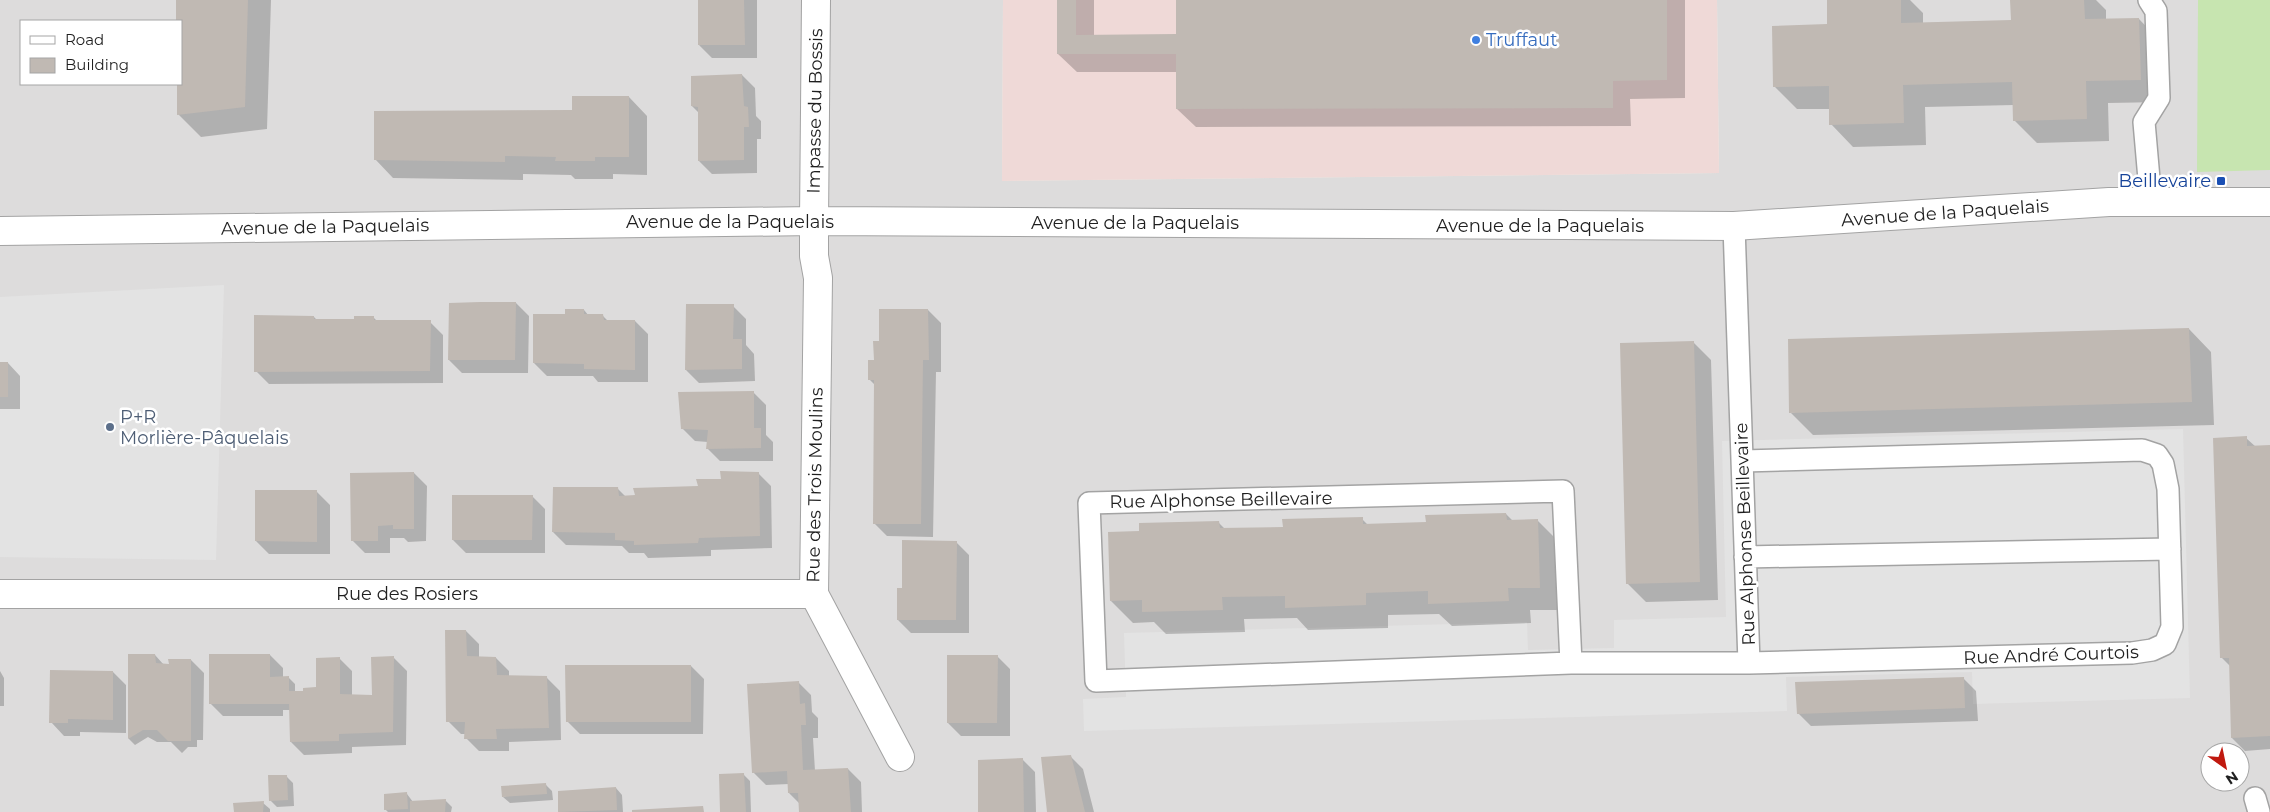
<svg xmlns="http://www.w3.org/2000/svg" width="2270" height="812" font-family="Montserrat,sans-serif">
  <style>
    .residential { fill: #dddcdc; fill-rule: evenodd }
    .commercial { fill: #efd9d7 }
    .grass { fill: #c7e5b0 }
    .parking { fill: #e3e3e3 }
    .shadow { fill: #0003 }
    .building { fill: #c0b9b3 }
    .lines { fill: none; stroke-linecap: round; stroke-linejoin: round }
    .service-casing { stroke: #a3a3a3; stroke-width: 24 }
    .minor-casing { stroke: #a3a3a3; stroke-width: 30 }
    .service { stroke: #fff; stroke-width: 21 }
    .minor { stroke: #fff; stroke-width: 28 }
    .shop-dot { fill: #3f7fe0; stroke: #fff; stroke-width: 2 }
    .transit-dot { fill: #1a4fb4; stroke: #fff; stroke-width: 2 }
    .service-dot { fill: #5c6f8a; stroke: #fff; stroke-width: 2 }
    .labels { text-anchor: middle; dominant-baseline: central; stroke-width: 5; stroke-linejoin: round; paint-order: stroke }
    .shop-label { font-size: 18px; fill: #366cbe; stroke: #fff; text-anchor: start }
    .street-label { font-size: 18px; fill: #1f1f1f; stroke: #fff }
    .transit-label { font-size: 18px; fill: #164399; stroke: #fff; text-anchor: end }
    .service-label { font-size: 18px; fill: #4e5e75; stroke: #fff; text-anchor: start }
  </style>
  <rect width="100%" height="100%" fill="#efede6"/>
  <!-- residential -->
  <path class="residential" d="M 0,0 L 1003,0 L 1002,181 L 1719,173 L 1717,0 L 2270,0 L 2270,812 L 0,812 ZM 21,21 L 181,21 L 181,84 L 21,84 ZM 2210,752 L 2240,752 L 2240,782 L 2210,782 Z"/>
  <!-- commercial -->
  <path class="commercial" d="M 1003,0 L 1717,0 L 1719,173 L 1002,181 Z"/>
  <!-- grass -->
  <path class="grass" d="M 2198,0 L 2270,0 L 2270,170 L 2197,172 Z"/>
  <!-- parking -->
  <path class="parking" d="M 224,285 L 216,560 L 0,557 L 0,297 Z
    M 2183,429 L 2190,698 L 1973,704 L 1972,672 L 1786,677 L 1787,711 L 1084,731 L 1083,699 L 1126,697 L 1124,633 L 1527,622 L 1528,650 L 1614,648 L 1614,620 L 1726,617 L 1722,441 Z"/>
  <!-- shadow -->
  <path class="shadow" d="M 177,0 L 271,0 L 267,129 L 201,137 L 178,114 L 178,84 L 181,84 L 181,21 L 177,21 Z
    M 699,0 L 757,0 L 757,58 L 712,58 L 699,45 Z
    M 1058,0 L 1094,0 L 1094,36 L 1177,36 L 1177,0 L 1685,0 L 1685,98 L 1630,99 L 1631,126 L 1196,127 L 1177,109 L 1177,72 L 1077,72 L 1058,54 Z
    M 1828,0 L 1910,0 L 1923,13 L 1923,23 L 2012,22 L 2011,0 L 2096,0 L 2106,10 L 2106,20 L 2139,19 L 2161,42 L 2163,102 L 2108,103 L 2109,141 L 2037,143 L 2014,120 L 2014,105 L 1925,107 L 1926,145 L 1853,147 L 1831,124 L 1830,109 L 1797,109 L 1775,87 L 1829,26 Z
    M 742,75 L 755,88 L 756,116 L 761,121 L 761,139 L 757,139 L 757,173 L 712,174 L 699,161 L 699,113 L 692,106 Z
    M 629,97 L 647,116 L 647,175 L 613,174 L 613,179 L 575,179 L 571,175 L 523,174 L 523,180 L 393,178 L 375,159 Z
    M 516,303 L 529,316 L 528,373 L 462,373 L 449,360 Z
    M 733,306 L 746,319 L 746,345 L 754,354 L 755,381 L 699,383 L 686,370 Z
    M 584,310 L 589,316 L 603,316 L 609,322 L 635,321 L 648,334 L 648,382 L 598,382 L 593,376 L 547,376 L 534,363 L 566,315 Z
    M 928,310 L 941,323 L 941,372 L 936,372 L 933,537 L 887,536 L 874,523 L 875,385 L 869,379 L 880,342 Z
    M 314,317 L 317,320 L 355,320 L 373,317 L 377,321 L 430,322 L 443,335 L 443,383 L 269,384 L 256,371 Z
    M 2189,329 L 2211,352 L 2214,425 L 1813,435 L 1791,413 Z
    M 1693,342 L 1711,360 L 1718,600 L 1646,602 L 1627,583 Z
    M 0,363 L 8,363 L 20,376 L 20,409 L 0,409 Z
    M 753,392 L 766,405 L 766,435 L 773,442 L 773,461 L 720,461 L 707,448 L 708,442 L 695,441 L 682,428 Z
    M 2246,438 L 2256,447 L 2270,446 L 2270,749 L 2245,751 L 2232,738 L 2230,666 L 2222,658 Z
    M 414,473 L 427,486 L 426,541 L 408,542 L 404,538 L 390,538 L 390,553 L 365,553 L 352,540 Z
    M 758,473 L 771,486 L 772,548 L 711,550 L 711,556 L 648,558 L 644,553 L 629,553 L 622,546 L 566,545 L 553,532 L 618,489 L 626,497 L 699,487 Z
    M 317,492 L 330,505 L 330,554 L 269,554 L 256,541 Z
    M 532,496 L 545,509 L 545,553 L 466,553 L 453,540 Z
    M 1506,514 L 1513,521 L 1537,520 L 1560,543 L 1562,610 L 1530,610 L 1531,623 L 1452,626 L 1439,614 L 1388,615 L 1388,628 L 1308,630 L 1297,618 L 1244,619 L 1245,632 L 1166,634 L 1154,622 L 1133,623 L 1111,601 L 1140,532 L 1218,522 L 1225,529 L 1284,528 L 1362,519 L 1368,525 L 1427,523 Z
    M 956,542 L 969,555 L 969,633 L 911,633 L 898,620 L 903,589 Z
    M 466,631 L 479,644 L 479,658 L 496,658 L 509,671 L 509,676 L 547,678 L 560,691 L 561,740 L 509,742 L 509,751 L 479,751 L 466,738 L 466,734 L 461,734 L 448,721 Z
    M 155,655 L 164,665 L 191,660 L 204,673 L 203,740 L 197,740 L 197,747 L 188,747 L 182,753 L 171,742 L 157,742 L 148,737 L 135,745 L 129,739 L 130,656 Z
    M 270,655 L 283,668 L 283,678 L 289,678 L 295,684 L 295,692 L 304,693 L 317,688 L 339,658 L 352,671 L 352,696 L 374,696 L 394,658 L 407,671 L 406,745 L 352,747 L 352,753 L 304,755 L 291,742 L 290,710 L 283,710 L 283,716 L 223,716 L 210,703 Z
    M 997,656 L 1010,669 L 1010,736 L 961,736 L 948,723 Z
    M 691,666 L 704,679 L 703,734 L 580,734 L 567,721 Z
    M 0,671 L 4,678 L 4,706 L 0,706 Z
    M 113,672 L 126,685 L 126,733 L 80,732 L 80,736 L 64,736 L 51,722 Z
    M 1963,678 L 1976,691 L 1978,721 L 1811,726 L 1798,713 Z
    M 798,682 L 811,695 L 812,712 L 818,718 L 818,738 L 813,738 L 815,771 L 848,769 L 861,782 L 862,812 L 800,812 L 800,804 L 789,793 L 789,784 L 766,785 L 753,772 Z
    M 1070,756 L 1083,769 L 1094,812 L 1048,812 Z
    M 1022,759 L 1035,772 L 1036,812 L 980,812 Z
    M 743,774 L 750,781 L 751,812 L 722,812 Z
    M 287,777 L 293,783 L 294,806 L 277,807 L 270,800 Z
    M 546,785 L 552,791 L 553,800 L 510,803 L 503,797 Z
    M 616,788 L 622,795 L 623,812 L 559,812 L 559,792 Z
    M 407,794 L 413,802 L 445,800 L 452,807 L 451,812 L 388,812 L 385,809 Z
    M 263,803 L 270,809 L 270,812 L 235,812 Z"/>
  <!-- building -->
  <path class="building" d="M 176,0 L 248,0 L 245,107 L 177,115 L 177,84 L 181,84 L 181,21 L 176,21 Z
    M 698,0 L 744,0 L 745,45 L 698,45 Z
    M 1057,0 L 1076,0 L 1076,35 L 1176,34 L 1176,0 L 1667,0 L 1667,80 L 1613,81 L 1613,108 L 1176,109 L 1176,54 L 1057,54 Z
    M 1827,0 L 1901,0 L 1901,23 L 2011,20 L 2010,0 L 2084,0 L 2085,19 L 2139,18 L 2141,80 L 2086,81 L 2087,119 L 2013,121 L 2012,82 L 1903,85 L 1904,123 L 1829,125 L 1829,86 L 1773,87 L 1772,26 L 1827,24 Z
    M 742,74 L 744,106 L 748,107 L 749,127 L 744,127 L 744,160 L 698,161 L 698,107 L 691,106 L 691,76 Z
    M 572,96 L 629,96 L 629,157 L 595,157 L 595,161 L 555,161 L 556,157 L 505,156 L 505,162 L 374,160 L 374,111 L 572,110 Z
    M 480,302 L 516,302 L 515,360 L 448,360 L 449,303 Z
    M 686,304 L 734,304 L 733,339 L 742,339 L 742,369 L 685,370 Z
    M 565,309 L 584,309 L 584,314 L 603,314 L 604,320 L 635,320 L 635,370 L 584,369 L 584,364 L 533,363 L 533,314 L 565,314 Z
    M 879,309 L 928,309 L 929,360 L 923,360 L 921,524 L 873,524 L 874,380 L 868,380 L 868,360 L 874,360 L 873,341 L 879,341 Z
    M 254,315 L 314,316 L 314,319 L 354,319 L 354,316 L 374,316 L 374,320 L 431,320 L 430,371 L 254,372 Z
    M 2189,328 L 2192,402 L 1789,413 L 1788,339 Z
    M 1694,341 L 1700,582 L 1626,584 L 1620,343 Z
    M 0,362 L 8,362 L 8,397 L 0,397 Z
    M 754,391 L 754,428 L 761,428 L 761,448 L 706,449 L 708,430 L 681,429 L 678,392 Z
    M 2247,436 L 2247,446 L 2270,445 L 2270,736 L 2231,738 L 2229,658 L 2220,658 L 2213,438 Z
    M 720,471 L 759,472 L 760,536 L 699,538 L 698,543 L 634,545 L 634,541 L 615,540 L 615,533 L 552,532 L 553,487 L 618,487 L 619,496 L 635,495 L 633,488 L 698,486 L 696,479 L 721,479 Z
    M 414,472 L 414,529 L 393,529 L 393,525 L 378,526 L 378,541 L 351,541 L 350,473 Z
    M 255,490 L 317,490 L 317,542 L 255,541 Z
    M 452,495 L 533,495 L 532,540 L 452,540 Z
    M 1506,513 L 1507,520 L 1538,519 L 1540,588 L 1508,588 L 1509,601 L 1428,604 L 1428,591 L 1366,593 L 1366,605 L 1285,608 L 1285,596 L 1222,597 L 1223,610 L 1142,612 L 1142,600 L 1110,601 L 1108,532 L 1139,531 L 1139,523 L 1219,521 L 1220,528 L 1283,527 L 1282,519 L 1363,517 L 1363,524 L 1426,522 L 1425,515 Z
    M 902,540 L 957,541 L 956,620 L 897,620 L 897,588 L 902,588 Z
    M 445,630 L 466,630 L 467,656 L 496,657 L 497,675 L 547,676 L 549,728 L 496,729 L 497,739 L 464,739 L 465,722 L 446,722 Z
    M 128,654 L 155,654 L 156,663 L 169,664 L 168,659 L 191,659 L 191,741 L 168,741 L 157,730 L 143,730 L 128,739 Z
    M 209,654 L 270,654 L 270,677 L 289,676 L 289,691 L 303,691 L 303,688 L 316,687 L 316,658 L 340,657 L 340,694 L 372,695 L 371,657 L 394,656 L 393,732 L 339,734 L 339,741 L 290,742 L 289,704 L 209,704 Z
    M 947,655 L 998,655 L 997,723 L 947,723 Z
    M 565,665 L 691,665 L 691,722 L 566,722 Z
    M 50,670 L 113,671 L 113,720 L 68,719 L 68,723 L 49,723 Z
    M 1964,677 L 1965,708 L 1797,714 L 1795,682 Z
    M 799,681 L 800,704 L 805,703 L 806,725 L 801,725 L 803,770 L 848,768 L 851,812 L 799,812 L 798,793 L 788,793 L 787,771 L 752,773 L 747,684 Z
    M 1071,755 L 1085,812 L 1047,812 L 1041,757 Z
    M 1023,758 L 1024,812 L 978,812 L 978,760 Z
    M 744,773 L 746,812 L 720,812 L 719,774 Z
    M 268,775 L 287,775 L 288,800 L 269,801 Z
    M 546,783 L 547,794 L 502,797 L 501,786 Z
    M 616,787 L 617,810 L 558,812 L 558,791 Z
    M 407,792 L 408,809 L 384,810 L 384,794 Z
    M 446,799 L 445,812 L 410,812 L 410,801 Z
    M 264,801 L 263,812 L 234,812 L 233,803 Z
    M 703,806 L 704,812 L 632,812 L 632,810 Z"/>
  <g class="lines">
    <defs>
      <path id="service" d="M 2149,0 L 2156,11 L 2159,98 L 2144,122 L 2151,202
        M 1743,461 L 2142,450 L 2157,455 L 2163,464 L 2168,489 L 2172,627 L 2165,644 L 2152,650 L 2132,653 L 1749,663
        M 1745,557 L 2170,549
        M 1571,663 L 1563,491 L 1089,503 L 1096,681 L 1571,663 L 1749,663 L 1734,226
        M 2255,798 L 2259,812"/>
      <path id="minor" d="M 816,0 L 814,221 L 814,256 L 818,278 L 814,594 L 900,757
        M 0,231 L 814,221 L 1734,226 L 2109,202 L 2270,202
        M 0,594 L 814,594"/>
    </defs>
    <!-- service casing -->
    <use href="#service" class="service-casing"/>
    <!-- minor casing -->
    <use href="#minor" class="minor-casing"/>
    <!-- service -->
    <use href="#service" class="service"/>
    <!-- minor -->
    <use href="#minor" class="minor"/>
  </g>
  <!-- markers -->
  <circle class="shop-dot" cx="1476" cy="40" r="5"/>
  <rect class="transit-dot" x="2216" y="176" width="10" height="10" rx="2.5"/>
  <circle class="service-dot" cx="110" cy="427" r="5"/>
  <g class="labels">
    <!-- shop labels -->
    <g class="shop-label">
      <text x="1486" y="40">Truffaut</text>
    </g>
    <!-- street labels -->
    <g class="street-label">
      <text transform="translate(815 111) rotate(-89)">Impasse du Bossis</text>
      <text transform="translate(1945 213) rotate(-4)">Avenue de la Paquelais</text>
      <text x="730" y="222">Avenue de la Paquelais</text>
      <text x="1135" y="223">Avenue de la Paquelais</text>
      <text x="1540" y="226">Avenue de la Paquelais</text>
      <text transform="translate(325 227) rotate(-1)">Avenue de la Paquelais</text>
      <text transform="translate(815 485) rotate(-89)">Rue des Trois Moulins</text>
      <text transform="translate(1221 500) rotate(-1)">Rue Alphonse Beillevaire</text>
      <text transform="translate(1745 534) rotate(-92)">Rue Alphonse Beillevaire</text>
      <text x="407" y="594">Rue des Rosiers</text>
      <text transform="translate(2051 655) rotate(-2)">Rue André Courtois</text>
    </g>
    <!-- transit labels -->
    <g class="transit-label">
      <text x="2211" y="181">Beillevaire</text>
    </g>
    <!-- service labels -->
    <g class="service-label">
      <text x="120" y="417">P+R<tspan x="120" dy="21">Morlière-Pâquelais</tspan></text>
    </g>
  </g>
  <!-- legend -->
  <rect x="20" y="20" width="162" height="65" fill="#ffffff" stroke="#a5a5a5"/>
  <rect x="30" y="36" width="25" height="8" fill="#ffffff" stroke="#a5a5a5"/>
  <text x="65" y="45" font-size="15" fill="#1f1f1f">Road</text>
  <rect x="30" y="58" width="25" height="15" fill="#c0b9b3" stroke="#a5a5a5"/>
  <text x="65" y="70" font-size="15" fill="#1f1f1f">Building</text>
  <!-- north arrow -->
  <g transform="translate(2225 767) rotate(147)"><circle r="24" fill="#ffffff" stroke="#a5a5a5"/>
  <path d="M0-4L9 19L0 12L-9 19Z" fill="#c0190f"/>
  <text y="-8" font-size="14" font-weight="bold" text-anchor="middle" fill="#1f1f1f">N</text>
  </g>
</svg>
